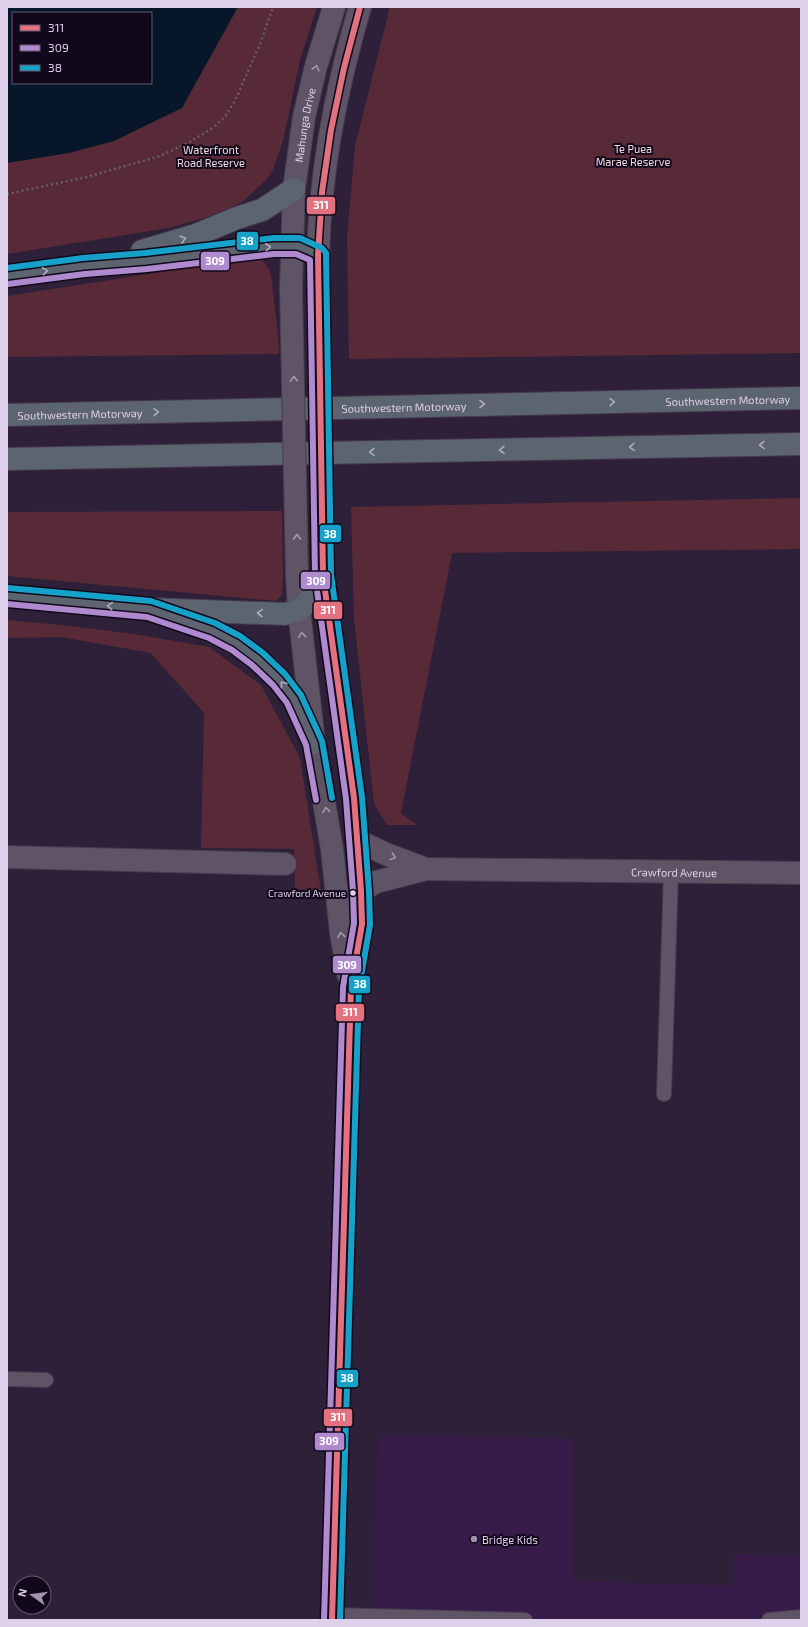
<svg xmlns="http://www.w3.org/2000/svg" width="808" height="1627" font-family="'Exo 2',sans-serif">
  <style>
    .built { fill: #371b49 }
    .green { fill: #582a37; fill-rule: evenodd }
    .water { fill: #081629; fill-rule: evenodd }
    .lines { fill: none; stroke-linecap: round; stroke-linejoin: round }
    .lane-casing { stroke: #463b4f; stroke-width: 16 }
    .street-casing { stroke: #463b4f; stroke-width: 24 }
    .secondary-casing { stroke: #463b4f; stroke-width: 24 }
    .highway-casing { stroke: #463b4f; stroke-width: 24 }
    .path { stroke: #655c6d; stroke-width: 2.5; stroke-dasharray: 2 3; stroke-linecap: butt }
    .lane { stroke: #5e5465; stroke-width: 14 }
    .street { stroke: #5e5465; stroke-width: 22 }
    .secondary { stroke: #5e5465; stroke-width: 22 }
    .highway { stroke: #5c646f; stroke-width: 22 }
    .secondary-bridge-casing { stroke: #463b4f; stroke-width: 24; stroke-linecap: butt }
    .secondary-bridge { stroke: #5e5465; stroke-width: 22 }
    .bus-1-casing { stroke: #12081b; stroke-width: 9 }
    .bus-2-casing { stroke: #12081b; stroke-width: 9 }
    .bus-3-casing { stroke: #12081b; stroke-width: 9 }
    .bus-1 { stroke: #e37281; stroke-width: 6 }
    .bus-2 { stroke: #af8acf; stroke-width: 6 }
    .bus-3 { stroke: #16a1c8; stroke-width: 6 }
    .oneway { stroke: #a598af }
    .oneway2 { stroke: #b1aac0 }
    .bus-dot { fill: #dfd0ec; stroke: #12081b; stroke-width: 1.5 }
    .poi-dot { fill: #a192ad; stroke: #12081b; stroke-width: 1.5 }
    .labels { text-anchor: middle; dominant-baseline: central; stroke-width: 4; stroke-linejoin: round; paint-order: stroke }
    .bus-label { font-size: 10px; fill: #dfd0ec; stroke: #12081b; text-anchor: end }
    .street-label { font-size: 11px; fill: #dfd0ec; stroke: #12081b }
    .park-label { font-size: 11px; fill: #f0d8db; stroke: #12081b }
    .poi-label { font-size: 11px; fill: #dfd0ec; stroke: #12081b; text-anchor: start }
    .line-badge { stroke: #12081b; stroke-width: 1.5 }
    .badge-label { font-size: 11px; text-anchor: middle; font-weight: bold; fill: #fff }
  </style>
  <rect width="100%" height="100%" fill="#2e2038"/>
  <!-- built -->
  <path class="built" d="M 379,1434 L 574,1439 L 573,1581 L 734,1586 L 734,1554 L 801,1555 L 801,1620 L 374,1620 L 375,1499 Z"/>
  <!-- green -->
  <path class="green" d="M 7,7 L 317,7 L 300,60 L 283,141 L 273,170 L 265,181 L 241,203 L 211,216 L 169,228 L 7,254 ZM 13,13 L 151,13 L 151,83 L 13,83 Z
    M 390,7 L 801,7 L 801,353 L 349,359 L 347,237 L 355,146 Z
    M 252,258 C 263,258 268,265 271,275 L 278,334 L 279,354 L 7,357 L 7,296 Z
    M 801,498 L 801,549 L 452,553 L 401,813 L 417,825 L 387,825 L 374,804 L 354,618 L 351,507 Z
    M 282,511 L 283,576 L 282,595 L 276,601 L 7,576 L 7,512 Z
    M 7,620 L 61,625 L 134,634 L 209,647 L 261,685 L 300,758 L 321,891 L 295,889 L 294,849 L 201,848 L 204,713 L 151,653 L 61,637 L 7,638 Z"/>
  <!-- water -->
  <path class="water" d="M 7,7 L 238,7 L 182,108 L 114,141 L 69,153 L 7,163 ZM 13,13 L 151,13 L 151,83 L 13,83 Z"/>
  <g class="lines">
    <defs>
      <path id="lane" d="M 664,1094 L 671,871
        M 7,1379 L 46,1380
        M 332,1615 L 525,1620
        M 769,1620 L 801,1617"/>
      <g id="street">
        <path d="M 358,841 L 386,854 L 426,869 L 376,882 L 361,891"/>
        <path d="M 7,857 L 285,864"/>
        <path id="s1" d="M 426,869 L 801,873"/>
      </g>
      <g id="secondary">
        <path d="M 318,287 C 316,191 333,99 360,7"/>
        <path id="s2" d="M 291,288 L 294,189 L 304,117 L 316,66 L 334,7"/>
        <path d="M 297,576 L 299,610 L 314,743 L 332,849 L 341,933 L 348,974"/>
        <path d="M 323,576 L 354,798 L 358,841 L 362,924 L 351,987 L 332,1620"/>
      </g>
      <g id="highway">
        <path d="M 142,251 L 196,235 L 237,218 L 262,210 L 294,189"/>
        <path d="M 7,276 L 84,266 L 146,261 L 274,246 L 298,246 L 318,255"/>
        <path id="s3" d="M 7,415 L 801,398"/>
        <path d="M 7,459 L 801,444"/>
        <path d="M 7,596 L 149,609 L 285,614 L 299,610 L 324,588"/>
        <path d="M 172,617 C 219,631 267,655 294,699 C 302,712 307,729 314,743"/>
      </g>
    </defs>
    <!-- lane casing -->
    <use href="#lane" class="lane-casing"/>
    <!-- street casing -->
    <use href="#street" class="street-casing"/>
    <!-- secondary casing -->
    <use href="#secondary" class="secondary-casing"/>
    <!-- highway casing -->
    <use href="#highway" class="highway-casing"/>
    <!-- path -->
    <path class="path" d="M 7,194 L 87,177 L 160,156 L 188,143 L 211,129 L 224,118 L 235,101 L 260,44 L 273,7
      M 284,896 L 312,896"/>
    <!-- lane -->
    <use href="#lane" class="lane"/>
    <!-- street -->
    <use href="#street" class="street"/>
    <!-- secondary -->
    <use href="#secondary" class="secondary"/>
    <!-- highway -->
    <use href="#highway" class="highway"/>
    <defs>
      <path id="secondary-bridge" d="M 318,287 L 323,576
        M 291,288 L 297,576"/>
    </defs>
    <!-- secondary-bridge casing -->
    <use href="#secondary-bridge" class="secondary-bridge-casing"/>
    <!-- secondary-bridge -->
    <use href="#secondary-bridge" class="secondary-bridge"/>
    <defs>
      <path id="bus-1" d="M 332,1620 L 351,987 L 362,924 L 361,891 L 354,798 L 323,576 L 318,255 L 322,192 L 331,130 L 344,68 L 360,7"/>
      <path id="bus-2" d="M 8,284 L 85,274 L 147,269 L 274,254 L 296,254 L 310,260 L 315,576 L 346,799 L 353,891 L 354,923 L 343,987 L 324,1620
        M 7,604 L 147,617 L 209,638 L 232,650 L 252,665 L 273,685 L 287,703 L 306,745 L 316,800"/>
      <path id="bus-3" d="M 7,268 L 83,258 L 145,253 L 274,238 L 300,238 L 322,248 L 326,253 L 331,575 L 362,797 L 369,891 L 370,925 L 359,988 L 340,1620
        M 8,588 L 151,601 L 215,623 L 240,636 L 263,653 L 285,674 L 301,695 L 322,741 L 332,798"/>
    </defs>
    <!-- bus-1 casing -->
    <use href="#bus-1" class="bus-1-casing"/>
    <!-- bus-2 casing -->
    <use href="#bus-2" class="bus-2-casing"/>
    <!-- bus-3 casing -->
    <use href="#bus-3" class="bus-3-casing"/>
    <!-- bus-1 -->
    <use href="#bus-1" class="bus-1"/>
    <!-- bus-2 -->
    <use href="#bus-2" class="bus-2"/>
    <!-- bus-3 -->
    <use href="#bus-3" class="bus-3"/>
  </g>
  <!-- one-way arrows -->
  <defs><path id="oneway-chevron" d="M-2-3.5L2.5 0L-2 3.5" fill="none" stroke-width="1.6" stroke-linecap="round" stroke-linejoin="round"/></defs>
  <g class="oneway">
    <use href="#oneway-chevron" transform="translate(316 68) rotate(-76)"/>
    <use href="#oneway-chevron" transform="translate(294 379) rotate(-91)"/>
    <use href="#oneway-chevron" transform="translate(297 537) rotate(-91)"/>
    <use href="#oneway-chevron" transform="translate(302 635) rotate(-96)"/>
    <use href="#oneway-chevron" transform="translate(326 810) rotate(-99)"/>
    <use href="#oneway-chevron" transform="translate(393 857) rotate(20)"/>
    <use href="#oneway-chevron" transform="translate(341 935) rotate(-99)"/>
  </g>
  <g class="oneway2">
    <use href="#oneway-chevron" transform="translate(183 239) rotate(-16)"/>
    <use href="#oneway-chevron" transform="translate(268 247) rotate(-6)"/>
    <use href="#oneway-chevron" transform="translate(45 271) rotate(-8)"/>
    <use href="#oneway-chevron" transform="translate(612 402) rotate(-1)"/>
    <use href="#oneway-chevron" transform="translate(482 404) rotate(-1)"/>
    <use href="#oneway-chevron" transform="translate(156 412) rotate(-1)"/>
    <use href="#oneway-chevron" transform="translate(762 445) rotate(179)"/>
    <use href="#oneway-chevron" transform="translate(632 447) rotate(179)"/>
    <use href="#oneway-chevron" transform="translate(502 450) rotate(179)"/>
    <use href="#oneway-chevron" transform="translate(372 452) rotate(179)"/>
    <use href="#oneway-chevron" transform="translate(110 606) rotate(-175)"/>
    <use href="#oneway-chevron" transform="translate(260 613) rotate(-178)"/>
    <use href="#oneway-chevron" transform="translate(283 684) rotate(-127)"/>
  </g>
  <!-- markers -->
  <circle class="bus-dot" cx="353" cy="893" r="3.5"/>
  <circle class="poi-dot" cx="474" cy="1539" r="4"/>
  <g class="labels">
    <!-- bus labels -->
    <g class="bus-label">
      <text x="346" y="893">Crawford Avenue</text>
    </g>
    <!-- street labels -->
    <g class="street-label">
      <text stroke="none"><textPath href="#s2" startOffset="164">Mahunga Drive</textPath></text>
      <text stroke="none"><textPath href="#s3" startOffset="721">Southwestern Motorway</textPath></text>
      <text stroke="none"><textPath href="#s3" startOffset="397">Southwestern Motorway</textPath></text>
      <text stroke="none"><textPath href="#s3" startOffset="73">Southwestern Motorway</textPath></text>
      <text stroke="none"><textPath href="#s1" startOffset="248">Crawford Avenue</textPath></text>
    </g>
    <!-- park labels -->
    <g class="park-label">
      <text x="633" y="148">Te Puea<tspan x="633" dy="13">Marae Reserve</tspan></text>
      <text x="211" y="149">Waterfront<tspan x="211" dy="13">Road Reserve</tspan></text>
    </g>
    <!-- poi labels -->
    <g class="poi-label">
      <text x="482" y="1539">Bridge Kids</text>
    </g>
  </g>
  <g class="line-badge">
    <rect x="306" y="196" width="30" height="19" rx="4" fill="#e37281"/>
    <rect x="236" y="231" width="23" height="20" rx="4" fill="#16a1c8"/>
    <rect x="200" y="251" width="30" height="20" rx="4" fill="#af8acf"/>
    <rect x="319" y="524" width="23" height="19" rx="4" fill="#16a1c8"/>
    <rect x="300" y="571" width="31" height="19" rx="4" fill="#af8acf"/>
    <rect x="313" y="601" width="30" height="19" rx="4" fill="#e37281"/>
    <rect x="332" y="955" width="30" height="19" rx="4" fill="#af8acf"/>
    <rect x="348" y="975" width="23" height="19" rx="4" fill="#16a1c8"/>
    <rect x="335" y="1003" width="30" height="19" rx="4" fill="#e37281"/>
    <rect x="336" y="1369" width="23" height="19" rx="4" fill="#16a1c8"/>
    <rect x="323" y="1408" width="30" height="19" rx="4" fill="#e37281"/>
    <rect x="314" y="1432" width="31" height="19" rx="4" fill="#af8acf"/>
  </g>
  <g class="badge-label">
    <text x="321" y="209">311</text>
    <text x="247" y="245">38</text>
    <text x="215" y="265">309</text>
    <text x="330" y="538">38</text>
    <text x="316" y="585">309</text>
    <text x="328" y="614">311</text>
    <text x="347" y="969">309</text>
    <text x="360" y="988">38</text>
    <text x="350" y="1016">311</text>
    <text x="347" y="1382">38</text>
    <text x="338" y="1421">311</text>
    <text x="329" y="1445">309</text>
  </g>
  <!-- border -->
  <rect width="808" height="1627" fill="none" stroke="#dfd0ec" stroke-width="16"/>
  <!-- legend -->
  <rect x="12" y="12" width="140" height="72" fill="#12081b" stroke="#64586f"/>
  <rect x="20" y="25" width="20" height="6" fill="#e37281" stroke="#64586f"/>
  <text x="48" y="32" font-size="12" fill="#dfd0ec">311</text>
  <rect x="20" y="45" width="20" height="6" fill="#af8acf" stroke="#64586f"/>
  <text x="48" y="52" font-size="12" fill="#dfd0ec">309</text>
  <rect x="20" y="65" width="20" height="6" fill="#16a1c8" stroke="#64586f"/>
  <text x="48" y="72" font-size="12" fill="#dfd0ec">38</text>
  <!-- north arrow -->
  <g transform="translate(32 1595) rotate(284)"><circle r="19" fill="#12081b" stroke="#64586f"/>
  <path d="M0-3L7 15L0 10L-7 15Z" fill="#a192ad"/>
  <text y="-6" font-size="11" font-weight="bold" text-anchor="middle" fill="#dfd0ec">N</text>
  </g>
</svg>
